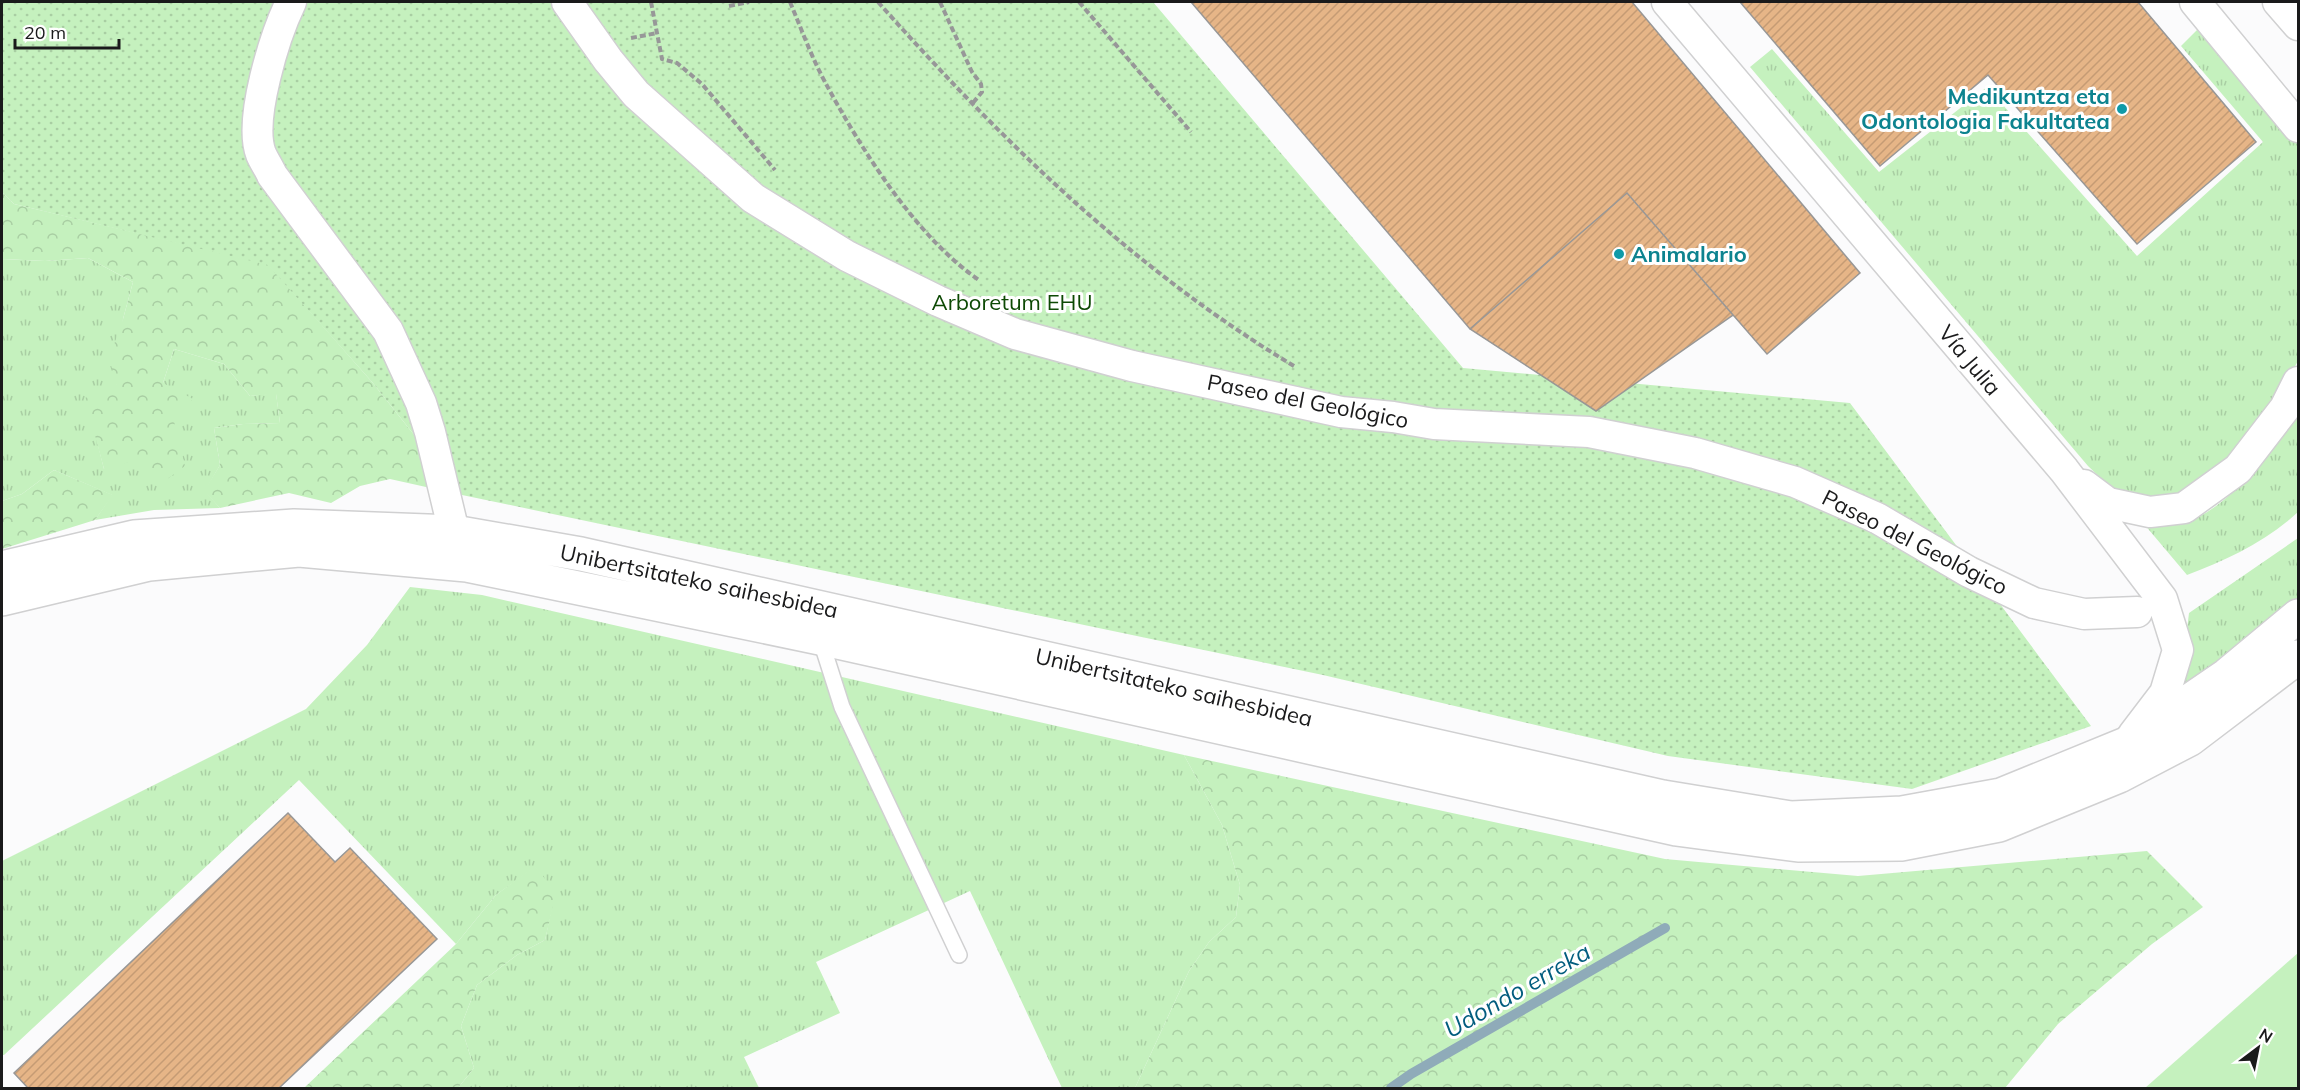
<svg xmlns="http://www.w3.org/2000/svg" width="2300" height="1090" font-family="Mulish,sans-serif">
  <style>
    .grass { fill: url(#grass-tufts) }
    .forest { fill: url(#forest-crowns) }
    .park { fill: url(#park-dots) }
    .garden { fill: #c5f1be }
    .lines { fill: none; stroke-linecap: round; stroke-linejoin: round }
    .stream { stroke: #8fabb9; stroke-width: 10 }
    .building { fill: url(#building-hatch); stroke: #989796; stroke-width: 1.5 }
    .lane-casing { stroke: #d0d0d1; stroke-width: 18 }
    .street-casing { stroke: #d0d0d1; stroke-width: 33 }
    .primary-casing { stroke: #d0d0d1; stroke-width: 36 }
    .path { stroke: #979798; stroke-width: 4; stroke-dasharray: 6 3; stroke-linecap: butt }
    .lane { stroke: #fff; stroke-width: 15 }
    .street { stroke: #fff; stroke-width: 30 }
    .primary { stroke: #fff; stroke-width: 33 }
    .culture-dot { fill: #0f9aa8; stroke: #fff; stroke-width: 2 }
    .labels { text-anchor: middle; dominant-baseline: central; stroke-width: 6; stroke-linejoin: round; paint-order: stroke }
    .culture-label { font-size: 22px; font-weight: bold; fill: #0d838f; stroke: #fff; text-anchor: end }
    .park-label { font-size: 22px; fill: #0d4904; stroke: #fff }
    .street-label { font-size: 22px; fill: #1a1a1b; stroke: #fff }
    .water-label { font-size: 24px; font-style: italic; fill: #025d7e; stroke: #fff }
  </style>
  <defs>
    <pattern id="grass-tufts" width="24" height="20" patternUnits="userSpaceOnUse" patternTransform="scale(1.5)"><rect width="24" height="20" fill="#c5f1be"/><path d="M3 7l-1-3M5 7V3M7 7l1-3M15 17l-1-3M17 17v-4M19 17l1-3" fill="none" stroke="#a9cea3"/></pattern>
    <pattern id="forest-crowns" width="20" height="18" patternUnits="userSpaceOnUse" patternTransform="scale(1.5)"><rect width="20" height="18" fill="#c5f1be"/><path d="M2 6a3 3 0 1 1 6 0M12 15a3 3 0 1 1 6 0" fill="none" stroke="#a9cea3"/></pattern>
    <pattern id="park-dots" width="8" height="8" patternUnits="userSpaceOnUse" patternTransform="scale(1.5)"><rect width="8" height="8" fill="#c5f1be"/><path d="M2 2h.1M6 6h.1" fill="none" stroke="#a9cea3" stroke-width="1.8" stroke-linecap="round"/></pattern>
    <pattern id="building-hatch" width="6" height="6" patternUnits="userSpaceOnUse" patternTransform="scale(1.5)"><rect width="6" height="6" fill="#e6b587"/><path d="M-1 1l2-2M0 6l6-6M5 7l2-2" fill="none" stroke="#c59b74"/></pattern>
  </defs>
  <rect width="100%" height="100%" fill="#fbfbfc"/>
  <!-- grass -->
  <path class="grass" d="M 2203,24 L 2298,142 L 2298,361 L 2275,401 L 2234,456 L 2173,498 L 2141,500 L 2123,495 L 2108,485 L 2088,466 L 1750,67 L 1772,49 L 1879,172 L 1987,87 L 2137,256 L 2263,142 L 2181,46 Z
    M 88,258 L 133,282 L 123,319 L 117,384 L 97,441 L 104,469 L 163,383 L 174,349 L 224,364 L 250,396 L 276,393 L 280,423 L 243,424 L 214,428 L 220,465 L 205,491 L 220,508 L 154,510 L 95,520 L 112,495 L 54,470 L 22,494 L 2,501 L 2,259 L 45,261 Z
    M 2298,407 L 2298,512 C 2267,541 2227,560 2187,575 L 2144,524 C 2156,524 2174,526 2186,522 C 2237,504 2269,449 2298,407 Z
    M 2298,538 L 2298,601 L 2179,694 L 2189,613 Z
    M 410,587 L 482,595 L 1184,755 L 1222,825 L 1240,885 L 1236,917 L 1209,942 L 1189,971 L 1135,1088 L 1062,1088 L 970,891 L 816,962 L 840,1013 L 744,1057 L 759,1088 L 458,1088 L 474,1068 L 461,1026 L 477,985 L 517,955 L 545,940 L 555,893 L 535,867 L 496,895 L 456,944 L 299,780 L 4,1055 L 2,1055 L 2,861 L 306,709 L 367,645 Z"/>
  <!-- forest -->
  <path class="forest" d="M 2,192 L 14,204 L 268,264 L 372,382 L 462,495 L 390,479 L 360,486 L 331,503 L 289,493 L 220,508 L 204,491 L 220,465 L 214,428 L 243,424 L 280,423 L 276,394 L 250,396 L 224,364 L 174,349 L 163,383 L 193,399 L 173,417 L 185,466 L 159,485 L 132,461 L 104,469 L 85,398 L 117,384 L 109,359 L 123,319 L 133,282 L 88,258 L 45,261 L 2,259 Z
    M 54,470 L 113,495 L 95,520 L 2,549 L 2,501 L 22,494 Z
    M 1184,755 L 1665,859 L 1858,876 L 2147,851 L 2203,907 L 2152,944 L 2058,1024 L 2005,1088 L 1135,1088 L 1189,971 L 1209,942 L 1236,917 L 1240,885 L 1222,825 Z
    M 535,866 L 556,893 L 545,940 L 517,955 L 477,985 L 461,1026 L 474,1068 L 458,1088 L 304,1088 L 456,944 L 496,895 Z"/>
  <!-- park -->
  <path class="park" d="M 2,2 L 1153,2 L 1463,368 L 1850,403 L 2091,726 L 1912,789 L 1668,756 L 1323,675 L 462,495 L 372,382 L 268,265 L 14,204 L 2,192 Z"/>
  <!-- garden -->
  <path class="garden" d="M 2298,953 L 2298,1088 L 2145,1088 Z"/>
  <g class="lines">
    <!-- stream -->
    <path class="stream" d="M 1391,1088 L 1411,1074 L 1665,928"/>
  </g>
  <!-- building -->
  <path class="building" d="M 1191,2 L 1632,2 L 1860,273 L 1767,354 L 1627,193 L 1470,329 Z
    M 1740,2 L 2138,2 L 2256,142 L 2137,244 L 1988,75 L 1880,166 Z
    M 1740,2 L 2138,2 L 2256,142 L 2137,244 L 1988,75 L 1880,166 Z
    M 1627,193 L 1733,315 L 1596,411 L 1470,329 Z
    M 288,813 L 335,862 L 350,848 L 437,939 L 279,1088 L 28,1088 L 14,1073 Z"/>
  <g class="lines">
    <defs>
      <path id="lane" d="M 820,638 L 842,707 L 959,955"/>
      <path id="street" d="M 291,2 C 275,35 248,120 261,154 C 264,161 269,168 272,175 L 388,331 L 421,403 L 430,432 L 454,532
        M 567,2 L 608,60 L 636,94 L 753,198 L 847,256 L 938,301 L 1015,334 L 1132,366 L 1341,412 L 1393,417 L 1434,424 L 1589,432 L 1695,453 L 1795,482 L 1877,518 L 1969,572 L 2034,603 L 2084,614 L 2137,612
        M 1667,2 L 2064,470 L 2162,599 L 2178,650 L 2165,693 L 2133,735
        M 2195,2 L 2298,127
        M 2278,2 L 2298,25
        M 2084,485 L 2108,503 L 2150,512 L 2184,508 L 2238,469 L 2285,408 L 2298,382"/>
      <path id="primary" d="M 2,568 L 134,537 L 294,526 L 454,532 L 581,554 L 1663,797 L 1791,818 L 1902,813 L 2001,795 L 2126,744 L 2227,675 L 2298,616
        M 2,599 L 149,564 L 299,550 L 467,565 L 820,638 L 1676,829 L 1798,845 L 1901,844 L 1999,825 L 2119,776 L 2190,739 L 2298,657"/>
    </defs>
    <!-- lane casing -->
    <use href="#lane" class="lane-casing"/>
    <!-- street casing -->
    <use href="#street" class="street-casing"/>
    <!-- primary casing -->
    <use href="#primary" class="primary-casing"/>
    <!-- path -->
    <path class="path" d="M 651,2 L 662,59 L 677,63 L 702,84 L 775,170
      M 790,2 C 801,28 811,56 825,82 C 861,149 916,237 979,280
      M 878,2 C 1001,140 1134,270 1294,366
      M 940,2 L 972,72 L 981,84 L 982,92 L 972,104
      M 1079,2 L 1191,132
      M 729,6 L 749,2
      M 631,38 L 657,33"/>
    <!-- lane -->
    <use href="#lane" class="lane"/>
    <!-- street -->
    <use href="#street" class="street"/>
    <!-- primary -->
    <use href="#primary" class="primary"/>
  </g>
  <!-- markers -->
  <g class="culture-dot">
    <circle cx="2122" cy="109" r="6"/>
    <circle cx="1619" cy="254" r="6"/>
  </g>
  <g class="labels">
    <!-- culture labels -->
    <g class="culture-label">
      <text x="2110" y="96">Medikuntza eta<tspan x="2110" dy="25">Odontologia Fakultatea</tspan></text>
      <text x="1631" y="254" text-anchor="start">Animalario</text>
    </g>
    <!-- park labels -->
    <g class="park-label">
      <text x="1012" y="302">Arboretum EHU</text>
    </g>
    <!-- street labels -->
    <g class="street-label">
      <text transform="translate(1970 360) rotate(50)">Vía Julia</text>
      <text transform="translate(1308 401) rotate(11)">Paseo del Geológico</text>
      <text transform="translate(1915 542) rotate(27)">Paseo del Geológico</text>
      <text transform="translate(699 581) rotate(12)">Unibertsitateko saihesbidea</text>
      <text transform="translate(1174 687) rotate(13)">Unibertsitateko saihesbidea</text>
    </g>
    <!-- water labels -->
    <g class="water-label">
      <text transform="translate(1517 990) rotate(-30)">Udondo erreka</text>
    </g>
  </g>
  <!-- border -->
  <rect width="2300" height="1090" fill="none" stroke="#1a1a1b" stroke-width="6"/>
  <!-- north arrow -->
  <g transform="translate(2258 1048) rotate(32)" stroke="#ffffff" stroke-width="4.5" paint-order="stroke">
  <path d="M0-4.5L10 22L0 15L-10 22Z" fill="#1a1a1b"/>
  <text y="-9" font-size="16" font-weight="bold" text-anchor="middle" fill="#1a1a1b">N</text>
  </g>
  <!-- scale -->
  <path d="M15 39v9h104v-9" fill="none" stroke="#1a1a1b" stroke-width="3"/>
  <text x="24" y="39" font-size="18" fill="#1a1a1b" stroke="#ffffff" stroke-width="4.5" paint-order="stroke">20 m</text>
</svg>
